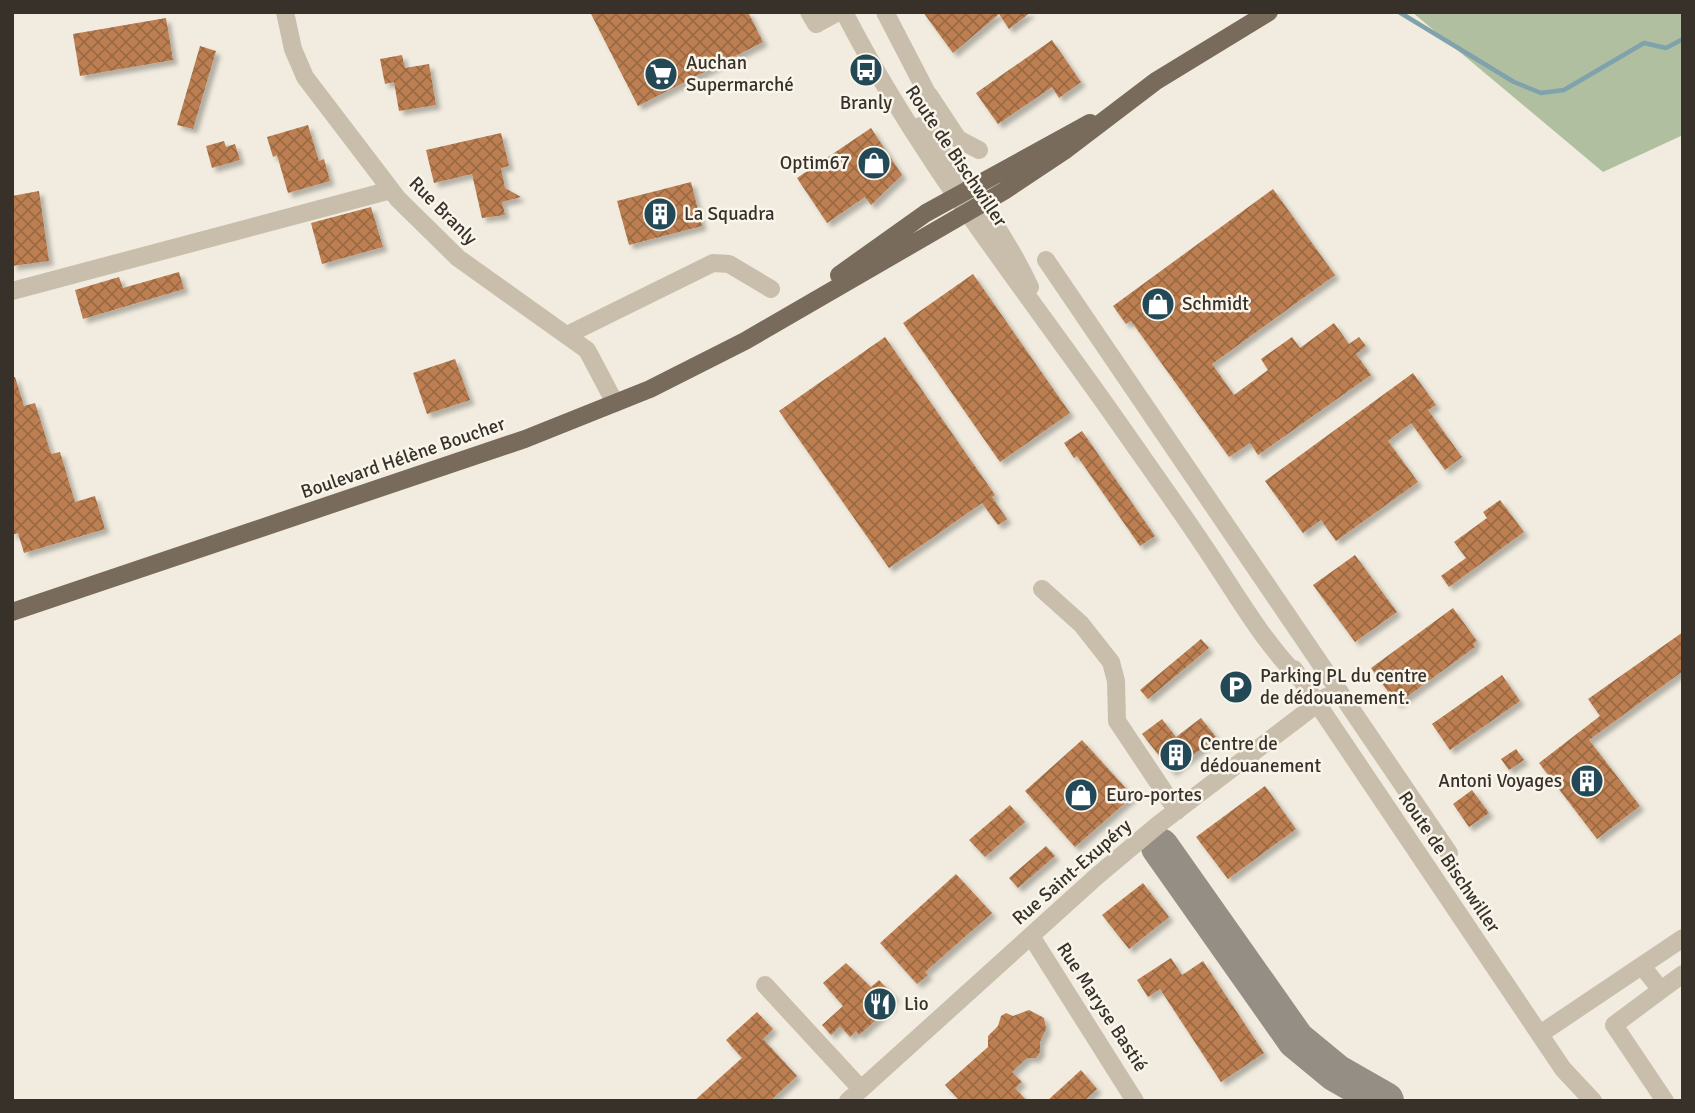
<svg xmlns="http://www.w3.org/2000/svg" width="1695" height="1113" font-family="Signika,sans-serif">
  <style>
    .grass { fill: #afbfa0 }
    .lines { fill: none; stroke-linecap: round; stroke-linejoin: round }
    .stream { stroke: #80a2ac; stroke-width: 4.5 }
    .taxiway { stroke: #948e84; stroke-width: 38 }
    .building { fill: url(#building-cross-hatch); filter: url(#shadow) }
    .minor { stroke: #c9beac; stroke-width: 18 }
    .major { stroke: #786b5c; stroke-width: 18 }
    .labels { text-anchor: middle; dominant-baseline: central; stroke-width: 5; stroke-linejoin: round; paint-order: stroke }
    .poi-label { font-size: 19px; fill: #37312a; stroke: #f9f5eb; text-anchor: start }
    .street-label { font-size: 19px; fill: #37312a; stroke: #f9f5eb }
  </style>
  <defs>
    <pattern id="building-cross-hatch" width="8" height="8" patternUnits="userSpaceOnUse" patternTransform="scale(1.75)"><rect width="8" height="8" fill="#bd7f51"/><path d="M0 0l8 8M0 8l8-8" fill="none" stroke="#9a6943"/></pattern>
    <filter id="shadow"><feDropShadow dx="4.5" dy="4.5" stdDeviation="2" flood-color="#0004"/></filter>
  </defs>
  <rect width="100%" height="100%" fill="#f1ecdf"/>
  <!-- grass -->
  <path class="grass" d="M 1412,12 L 1683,12 L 1683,135 L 1603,172 Z"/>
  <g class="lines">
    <!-- stream -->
    <path class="stream" d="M 1399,12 L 1514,82 L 1541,93 L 1564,90 L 1644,43 L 1666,48 L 1683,39"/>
    <!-- taxiway -->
    <path class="taxiway" d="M 1160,847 L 1296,1040 L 1336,1073 L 1385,1101"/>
  </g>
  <!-- building -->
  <path class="building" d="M 590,12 L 748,12 L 763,42 L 638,106 Z
    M 923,12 L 1031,12 L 1009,29 L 999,14 L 953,53 Z
    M 166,18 L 173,60 L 80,76 L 73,34 Z
    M 1052,40 L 1081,82 L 1059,98 L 1052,87 L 998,124 L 976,93 Z
    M 200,46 L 216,51 L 193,129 L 177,125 Z
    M 402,55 L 405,68 L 429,64 L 436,105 L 399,111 L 394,82 L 385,84 L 380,59 Z
    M 308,125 L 319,161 L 324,159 L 330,181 L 288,193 L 277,155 L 273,157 L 267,137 Z
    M 871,128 L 902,175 L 871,205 L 865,197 L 827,223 L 797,178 Z
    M 501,133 L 509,166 L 501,168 L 505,188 L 521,197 L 502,202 L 505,215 L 482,218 L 472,174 L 434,183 L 426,150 Z
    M 224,141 L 226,147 L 235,144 L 240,160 L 212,168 L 206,146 Z
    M 691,182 L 702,226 L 629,245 L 617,201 Z
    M 1273,189 L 1335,275 L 1212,364 L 1234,395 L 1268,370 L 1261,359 L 1292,337 L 1300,348 L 1334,323 L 1349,344 L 1359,337 L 1366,346 L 1356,354 L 1371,375 L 1258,455 L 1250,443 L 1229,457 L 1131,321 L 1126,324 L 1113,306 Z
    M 39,191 L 49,261 L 12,266 L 12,196 Z
    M 371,207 L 383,247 L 322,264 L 311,223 Z
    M 179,272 L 184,289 L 83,319 L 75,290 L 119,277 L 123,288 Z
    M 973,274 L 1070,413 L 1000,462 L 903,323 Z
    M 885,337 L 995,495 L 992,497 L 1007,519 L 998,525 L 982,503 L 889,568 L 779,411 Z
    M 455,359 L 470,400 L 427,414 L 413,373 Z
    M 1413,373 L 1436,405 L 1428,410 L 1462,457 L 1445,470 L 1411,423 L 1388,441 L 1418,482 L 1336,541 L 1321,520 L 1303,533 L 1265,481 Z
    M 12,377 L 15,377 L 24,406 L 35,403 L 51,454 L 60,452 L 75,502 L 95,496 L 105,529 L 24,553 L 18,533 L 12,535 Z
    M 1082,431 L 1155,536 L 1140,546 L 1077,456 L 1074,458 L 1064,443 Z
    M 1500,500 L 1524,532 L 1449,587 L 1441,576 L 1466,558 L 1454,542 L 1487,518 L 1483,512 Z
    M 1355,555 L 1397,612 L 1355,642 L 1313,585 Z
    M 1453,608 L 1477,641 L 1473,644 L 1475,647 L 1397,704 L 1371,668 Z
    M 1683,632 L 1683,671 L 1589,740 L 1640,806 L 1597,839 L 1539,763 L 1600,716 L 1588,699 Z
    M 1201,639 L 1209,648 L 1148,699 L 1140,690 Z
    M 1502,675 L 1520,701 L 1450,750 L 1432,724 Z
    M 1201,718 L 1216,737 L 1172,772 L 1142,734 L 1162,719 L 1176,737 Z
    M 1082,740 L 1133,796 L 1075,847 L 1025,791 Z
    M 1516,749 L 1524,760 L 1509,770 L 1501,759 Z
    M 1265,786 L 1296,829 L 1228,879 L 1196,837 Z
    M 1472,790 L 1489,813 L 1469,827 L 1453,804 Z
    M 1010,805 L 1025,822 L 985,857 L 969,840 Z
    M 1046,846 L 1055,856 L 1018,888 L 1009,878 Z
    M 956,874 L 992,913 L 925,972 L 928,975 L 917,984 L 880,943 Z
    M 1143,883 L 1169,917 L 1129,949 L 1102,915 Z
    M 1171,958 L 1182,975 L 1203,961 L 1264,1053 L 1221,1082 L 1160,989 L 1148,997 L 1137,980 Z
    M 846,963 L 871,987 L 879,980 L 895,997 L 889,1002 L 892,1006 L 859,1035 L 856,1031 L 850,1037 L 840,1026 L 831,1035 L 822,1025 L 843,1006 L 823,983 Z
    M 1029,1010 L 1044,1018 L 1046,1029 L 1040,1042 L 1040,1052 L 1036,1058 L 1027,1058 L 1012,1072 L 1022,1082 L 1015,1088 L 1027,1101 L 960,1101 L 945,1085 L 988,1047 L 988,1036 L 998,1026 L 1001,1016 L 1006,1013 L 1013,1016 Z
    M 757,1012 L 773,1029 L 763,1039 L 797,1076 L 770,1101 L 694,1101 L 742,1058 L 726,1040 Z
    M 1081,1070 L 1097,1089 L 1084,1101 L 1047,1101 Z"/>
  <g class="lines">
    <!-- minor -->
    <path class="minor" d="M 285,12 L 293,49 L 305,77 L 398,199 L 458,258 L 587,350 L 615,403
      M 809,12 L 816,24 L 838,12
      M 844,12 C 920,160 1025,289 1120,425 C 1150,468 1181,511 1210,555 C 1239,599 1263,641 1300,679
      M 885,12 L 927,93 L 930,138
      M 929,95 L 958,139 L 979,150
      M 920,126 C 963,176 1002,228 1030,287
      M 1046,260 L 1449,853
      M 12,291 L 391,190
      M 567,335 L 713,263 L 729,264 L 771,289
      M 1042,589 L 1081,624 L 1111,662 L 1116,681 L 1117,721 L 1177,811
      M 1294,669 L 1563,1069 L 1593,1101
      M 1031,936 L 1135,1101
      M 1642,966 L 1661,990 L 1683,974
      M 765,985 L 861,1089
      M 1661,990 L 1614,1025 L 1665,1101
      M 1540,1034 L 1683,938
      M 848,1101 L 1097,876 L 1159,824 L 1326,697"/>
    <!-- major -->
    <path class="major" d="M 839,275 L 926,213 L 1090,123
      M 12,612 L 525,439 L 650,389 L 745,341 L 1004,191 L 1064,151 L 1156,81 L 1269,12"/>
  </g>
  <!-- icons -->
  <defs>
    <symbol id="bus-disc" viewBox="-11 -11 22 22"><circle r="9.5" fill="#234956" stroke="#f9f5eb"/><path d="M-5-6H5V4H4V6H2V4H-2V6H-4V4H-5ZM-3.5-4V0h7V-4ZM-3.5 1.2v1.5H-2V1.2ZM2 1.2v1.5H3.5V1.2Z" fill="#fff"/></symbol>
    <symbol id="supermarket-disc" viewBox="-11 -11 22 22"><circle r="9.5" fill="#234956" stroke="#f9f5eb"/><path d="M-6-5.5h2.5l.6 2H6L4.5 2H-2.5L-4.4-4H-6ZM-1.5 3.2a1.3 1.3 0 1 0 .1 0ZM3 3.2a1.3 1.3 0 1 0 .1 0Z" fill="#fff"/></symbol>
    <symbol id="shop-disc" viewBox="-11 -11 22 22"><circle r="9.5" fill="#234956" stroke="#f9f5eb"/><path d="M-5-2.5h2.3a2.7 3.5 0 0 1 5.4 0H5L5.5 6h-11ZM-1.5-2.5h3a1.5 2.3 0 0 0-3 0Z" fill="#fff"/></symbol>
    <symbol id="building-disc" viewBox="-11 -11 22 22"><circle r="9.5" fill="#234956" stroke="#f9f5eb"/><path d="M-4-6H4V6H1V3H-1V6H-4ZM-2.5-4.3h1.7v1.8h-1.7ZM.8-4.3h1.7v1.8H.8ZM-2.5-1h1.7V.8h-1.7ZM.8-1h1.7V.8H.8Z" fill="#fff"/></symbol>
    <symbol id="parking-disc" viewBox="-11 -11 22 22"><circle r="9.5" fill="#234956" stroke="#f9f5eb"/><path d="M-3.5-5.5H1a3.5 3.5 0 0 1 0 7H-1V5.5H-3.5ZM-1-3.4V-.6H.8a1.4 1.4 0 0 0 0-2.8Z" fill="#fff"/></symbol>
    <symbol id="restaurant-disc" viewBox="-11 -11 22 22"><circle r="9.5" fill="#234956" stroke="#f9f5eb"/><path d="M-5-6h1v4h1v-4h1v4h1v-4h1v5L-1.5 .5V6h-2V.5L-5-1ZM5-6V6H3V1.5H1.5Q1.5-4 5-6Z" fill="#fff"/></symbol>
  </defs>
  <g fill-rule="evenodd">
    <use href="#bus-disc" x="847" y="51" width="38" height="38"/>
    <use href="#supermarket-disc" x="642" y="55" width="38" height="38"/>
    <use href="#shop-disc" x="855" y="144" width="38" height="38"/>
    <use href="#building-disc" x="641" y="195" width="38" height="38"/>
    <use href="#shop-disc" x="1139" y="285" width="38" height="38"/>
    <use href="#parking-disc" x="1217" y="668" width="38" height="38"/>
    <use href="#building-disc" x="1157" y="736" width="38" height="38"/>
    <use href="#building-disc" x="1568" y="762" width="38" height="38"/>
    <use href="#shop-disc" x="1062" y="776" width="38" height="38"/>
    <use href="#restaurant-disc" x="861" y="985" width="38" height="38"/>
  </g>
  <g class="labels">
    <!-- poi labels -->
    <g class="poi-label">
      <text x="686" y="63">Auchan<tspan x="686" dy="22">Supermarché</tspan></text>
      <text x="866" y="103" text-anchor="middle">Branly</text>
      <text x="850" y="163" text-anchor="end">Optim67</text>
      <text x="684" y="214">La Squadra</text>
      <text x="1182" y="304">Schmidt</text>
      <text x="1260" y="676">Parking PL du centre<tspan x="1260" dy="22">de dédouanement.</tspan></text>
      <text x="1200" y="744">Centre de<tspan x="1200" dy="22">dédouanement</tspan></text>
      <text x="1562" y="781" text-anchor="end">Antoni Voyages</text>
      <text x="1106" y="795">Euro-portes</text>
      <text x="904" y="1004">Lio</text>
    </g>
    <!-- street labels -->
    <g class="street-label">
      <text transform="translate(956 156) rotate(56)">Route de Bischwiller</text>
      <text transform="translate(443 211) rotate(45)">Rue Branly</text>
      <text transform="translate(403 458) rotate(-19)">Boulevard Hélène Boucher</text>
      <text transform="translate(1449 862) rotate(56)">Route de Bischwiller</text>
      <text transform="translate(1072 872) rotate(-41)">Rue Saint-Exupéry</text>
      <text transform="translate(1102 1007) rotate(57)">Rue Maryse Bastié</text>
    </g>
  </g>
  <!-- border -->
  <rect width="1695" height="1113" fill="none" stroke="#37312a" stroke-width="28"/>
</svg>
